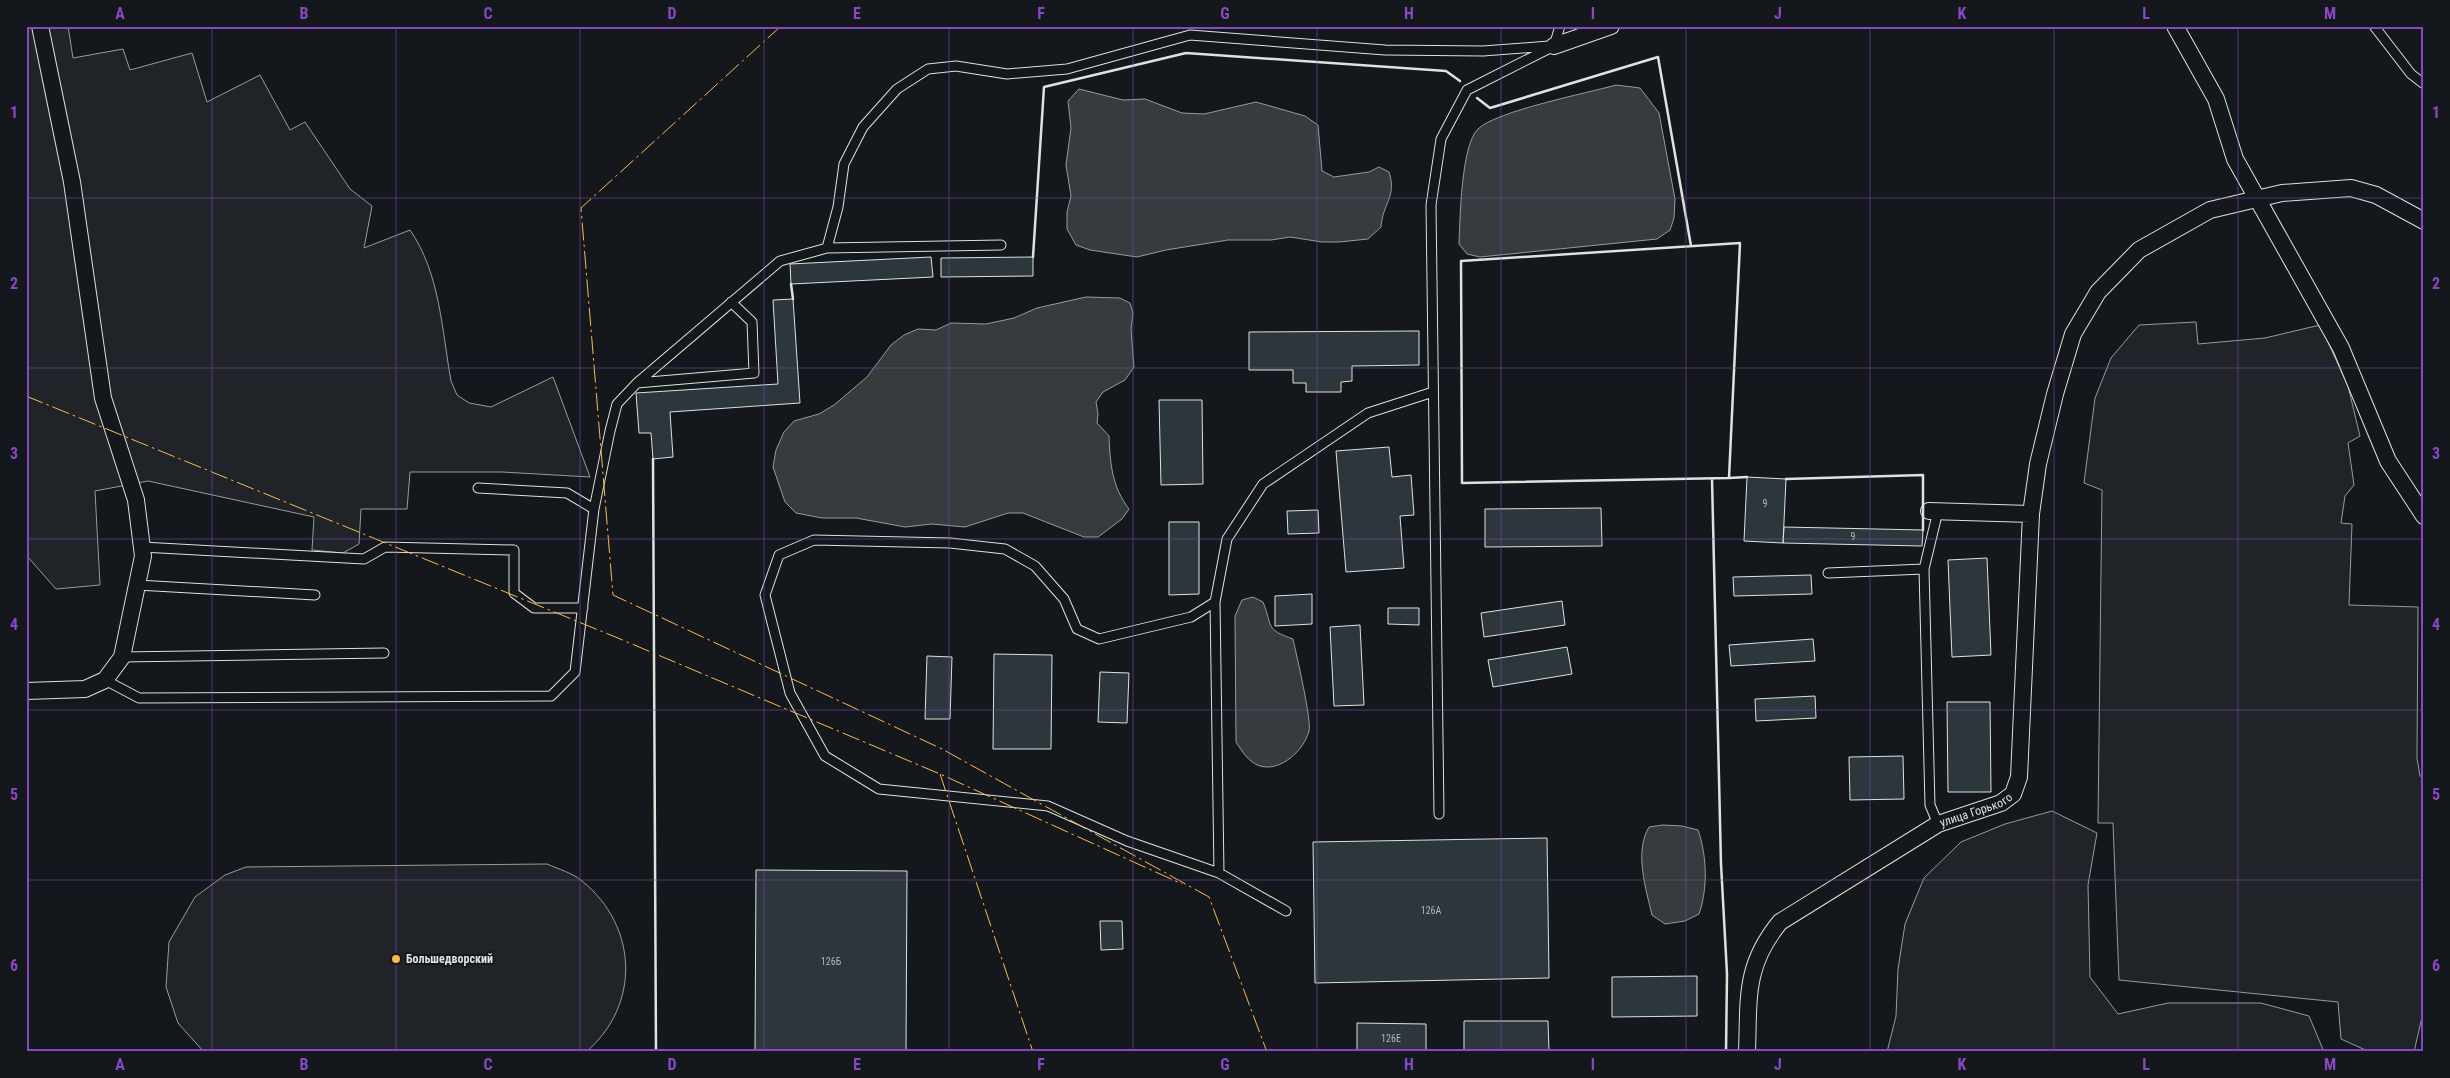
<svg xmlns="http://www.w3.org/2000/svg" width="2450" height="1078" font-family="'Roboto Condensed',sans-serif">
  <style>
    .green { fill: #202428; stroke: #939e99 }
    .water { fill: #363b3e; stroke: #939e99 }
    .building { fill: #2c363c; stroke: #d8e6dc }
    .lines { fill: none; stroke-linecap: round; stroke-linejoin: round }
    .service-casing { stroke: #d8e6dc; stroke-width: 11 }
    .minor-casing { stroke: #d8e6dc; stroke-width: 18 }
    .service { stroke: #14181c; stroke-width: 9 }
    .minor { stroke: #14181c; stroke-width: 16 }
    .wall { stroke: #d8e6dc; stroke-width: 2.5 }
    .power { stroke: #ffb74d; stroke-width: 1; stroke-dasharray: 18 4 2.5 4; stroke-linecap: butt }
    .grid { fill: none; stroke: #8948c3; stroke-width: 1; stroke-opacity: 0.55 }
    .poi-dot { fill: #ffb74d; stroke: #14181c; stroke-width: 2 }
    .labels { text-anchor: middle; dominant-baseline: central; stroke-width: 4; stroke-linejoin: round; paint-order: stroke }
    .number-label { font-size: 10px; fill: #adbab4 }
    .street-label { font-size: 12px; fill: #d8e6dc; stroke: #14181c }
    .poi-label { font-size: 12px; font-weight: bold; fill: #d8e6dc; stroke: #14181c; text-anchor: start }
    .neatline { fill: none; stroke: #8948c3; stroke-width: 2 }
    .grid-label { font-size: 16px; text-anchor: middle; font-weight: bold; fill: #8948c3 }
  </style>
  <rect width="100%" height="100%" fill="#14181c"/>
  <!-- green -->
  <path class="green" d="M 26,26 L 68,26 L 73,58 L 123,49 L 130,70 L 192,53 L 207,102 L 260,75 L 290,130 L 305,122 L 350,189 L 372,206 L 364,248 L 410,230 C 440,273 442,331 451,381 L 457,395 L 469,403 L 491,407 L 553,377 L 590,477 L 502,472 L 410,472 L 407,509 L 361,509 L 359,544 L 343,553 L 312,550 L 314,517 L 148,481 L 95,491 L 100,585 L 56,589 L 26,555 Z
    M 2196,322 L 2198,344 L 2265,338 L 2320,325 L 2348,386 L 2360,436 L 2348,443 L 2354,485 L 2345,496 L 2341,523 L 2352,524 L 2349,605 L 2418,607 L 2417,758 L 2420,776 L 2424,777 L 2424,1008 L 2414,1052 L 2370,1052 L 2341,1039 L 2338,1002 L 2119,980 L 2113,823 L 2098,823 L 2102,490 L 2084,483 L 2095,398 L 2111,358 L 2139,325 Z
    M 2052,811 L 2097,833 L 2088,885 L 2090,977 L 2118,1014 L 2168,1003 L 2261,1003 L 2309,1016 L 2324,1052 L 1887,1052 L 1896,1016 L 1898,969 L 1905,924 L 1924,878 L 1961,842 L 2005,824 Z
    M 547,864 C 558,869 573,873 582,881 C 638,926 641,1005 586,1052 L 204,1052 L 178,1023 L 166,987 L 169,942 L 195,897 L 225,875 L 246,867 Z"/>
  <!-- water -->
  <path class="water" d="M 1616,85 L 1640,88 L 1659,113 L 1675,199 L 1674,218 L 1670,230 L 1657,239 L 1480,257 L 1467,254 L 1459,244 C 1460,220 1461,145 1478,129 C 1496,111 1588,93 1616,85 Z
    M 1079,89 L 1123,100 L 1145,99 L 1182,113 L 1204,114 L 1256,102 L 1305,116 L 1318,125 L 1322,171 L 1334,177 L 1369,172 L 1379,167 L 1389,172 C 1397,197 1383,202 1381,227 L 1368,239 L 1339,242 L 1322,242 L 1290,237 L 1271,240 L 1228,240 L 1166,250 L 1137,257 L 1090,250 L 1076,245 L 1067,229 L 1067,212 L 1071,196 L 1066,165 L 1071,128 L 1068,101 Z
    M 1086,297 L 1120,298 L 1130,303 L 1133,313 L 1131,329 L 1134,367 L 1125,380 L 1103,392 L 1096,402 L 1098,414 L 1097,423 L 1109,436 C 1110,463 1112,487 1129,509 L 1122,519 L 1098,537 L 1084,537 L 1023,513 L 1008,513 L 965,527 L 932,524 L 905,527 L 856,518 L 822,518 L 796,513 L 785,502 L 773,467 L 776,450 L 784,432 L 794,421 L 819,414 L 834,405 L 867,377 L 891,345 L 904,335 L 918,329 L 936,330 L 951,323 L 986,324 L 1014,318 L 1037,308 Z
    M 1253,597 L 1263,602 C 1273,626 1264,629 1293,639 C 1296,653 1312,721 1309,731 C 1304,750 1281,772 1260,766 C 1248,762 1242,751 1236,742 L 1235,616 L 1242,600 Z
    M 1663,825 L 1682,826 L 1698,830 C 1707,856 1708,888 1699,914 L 1685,921 L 1665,924 L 1652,915 C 1646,889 1634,852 1649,827 Z"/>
  <!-- building -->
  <path class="building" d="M 931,257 L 933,277 L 791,284 L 790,264 Z
    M 1033,257 L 1033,276 L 941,277 L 941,258 Z
    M 793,299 L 800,403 L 670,412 L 673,457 L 653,459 L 651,433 L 639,433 L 636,393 L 778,384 L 773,300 Z
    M 1419,331 L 1419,365 L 1352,366 L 1352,381 L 1341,382 L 1341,392 L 1306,392 L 1306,383 L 1293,383 L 1293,370 L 1249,370 L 1249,332 Z
    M 1159,400 L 1202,400 L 1203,484 L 1161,485 Z
    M 1389,447 L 1392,477 L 1411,475 L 1414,515 L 1400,516 L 1404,568 L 1346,572 L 1336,451 Z
    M 1747,477 L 1786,479 L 1783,543 L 1744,541 Z
    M 1601,508 L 1602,546 L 1485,547 L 1485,509 Z
    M 1318,510 L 1319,533 L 1288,534 L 1287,511 Z
    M 1169,522 L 1199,522 L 1199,594 L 1169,595 Z
    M 1784,527 L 1923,530 L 1922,546 L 1783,543 Z
    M 1987,558 L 1991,655 L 1952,657 L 1948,560 Z
    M 1811,575 L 1812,594 L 1734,596 L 1733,577 Z
    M 1312,594 L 1312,624 L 1275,626 L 1275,596 Z
    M 1562,601 L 1565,625 L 1484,637 L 1481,613 Z
    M 1388,608 L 1419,608 L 1419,625 L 1388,624 Z
    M 1360,625 L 1364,705 L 1334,706 L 1330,627 Z
    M 1813,639 L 1815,661 L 1731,666 L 1729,645 Z
    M 1567,647 L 1572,674 L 1493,687 L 1488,660 Z
    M 994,654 L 1052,655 L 1051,749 L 993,749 Z
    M 927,656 L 952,657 L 950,719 L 925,719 Z
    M 1100,672 L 1129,673 L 1127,723 L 1098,722 Z
    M 1815,696 L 1816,718 L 1756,721 L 1755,699 Z
    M 1947,702 L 1990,702 L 1991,792 L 1948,792 Z
    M 1903,756 L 1904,799 L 1850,800 L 1849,757 Z
    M 1547,838 L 1549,978 L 1315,983 L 1313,842 Z
    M 756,870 L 907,871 L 906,1052 L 755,1052 Z
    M 1100,921 L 1122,921 L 1123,949 L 1101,950 Z
    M 1697,976 L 1697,1016 L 1612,1017 L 1612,977 Z
    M 1464,1021 L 1548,1021 L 1549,1052 L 1464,1052 Z
    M 1357,1023 L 1426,1024 L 1426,1052 L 1357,1052 Z"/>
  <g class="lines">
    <defs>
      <path id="service" d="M 2374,26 L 2411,74 L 2424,84
        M 827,248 L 838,207 L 844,164 L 863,127 L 897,89 L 928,69 L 956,66 L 1007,74 L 1067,69 L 1190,35 L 1385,50 L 1483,51 L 1549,46
        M 637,383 L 754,373 L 752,322 L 731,302
        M 478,488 L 567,493 L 594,509
        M 142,547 L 364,559 L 385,547 L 514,550 L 514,593 L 534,608 L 583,608
        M 1828,573 L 1924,569
        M 137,585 L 315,595
        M 1215,602 L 1219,873
        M 122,657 L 384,653
        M 105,680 L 139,698 L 551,696 L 575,672 L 594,509 L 610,431 L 617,404 L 637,383 L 780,261 L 827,248 L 1001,245
        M 1439,814 L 1431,205 L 1441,139 L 1467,90 L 1554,46 L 1560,26
        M 1938,824 L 1930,805 L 1924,569 L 1938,511
        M 1286,911 L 1219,873 L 1127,841 L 1048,806 L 879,789 L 825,756 L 790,693 L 765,595 L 779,555 L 814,540 L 950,543 L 1005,549 L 1035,566 L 1064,599 L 1077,629 L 1099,639 L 1191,617 L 1215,602 L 1227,539 L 1263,484 L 1368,413 L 1433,392"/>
      <g id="minor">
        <path d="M 2175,26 L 2216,99 L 2235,159 L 2341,348 L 2388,461 L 2424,516"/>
        <path d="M 1554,46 L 1611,26"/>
        <path d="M 2031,514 L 2038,464 L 2055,394 L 2073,334 L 2098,292 L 2139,250 L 2210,210 L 2282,193 L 2351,188 L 2376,195 L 2424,221"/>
        <path d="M 26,691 L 85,689 L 105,680 L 122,657 L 143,556 L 136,500 L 103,398 L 72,182 L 40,26"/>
        <path id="s1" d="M 1747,1052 C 1749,998 1744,966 1780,922 L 1938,824 L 2001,803 L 2013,794 L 2019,777 L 2031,514 L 1929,511"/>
      </g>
    </defs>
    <!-- service casing -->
    <use href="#service" class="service-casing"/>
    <!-- minor casing -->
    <use href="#minor" class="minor-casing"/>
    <!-- service -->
    <use href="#service" class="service"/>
    <!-- minor -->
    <use href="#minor" class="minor"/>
    <!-- wall -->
    <path class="wall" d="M 1477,98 L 1490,108 L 1658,57 L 1691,246
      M 1033,257 L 1044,87 L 1186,53 L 1446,71 L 1460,81
      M 791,284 L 793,299
      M 653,459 L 656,1052
      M 1729,478 L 1462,483 L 1461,261 L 1740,243 L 1729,478 L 1747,477
      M 1712,479 L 1721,864 L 1727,974 L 1726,1052
      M 1786,479 L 1923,475 L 1923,530"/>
    <!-- power -->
    <path class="power" d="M 781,26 L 581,208 L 613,595 L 942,749 L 1209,897 L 1267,1052
      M 26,396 L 613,636 L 940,774 L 1182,884
      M 940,774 L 1033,1052"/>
  </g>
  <!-- grid -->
  <path class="grid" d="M 212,26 L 212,1052M 396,26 L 396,1052M 580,26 L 580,1052M 764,26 L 764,1052M 949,26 L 949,1052M 1133,26 L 1133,1052M 1317,26 L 1317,1052M 1501,26 L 1501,1052M 1686,26 L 1686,1052M 1870,26 L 1870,1052M 2054,26 L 2054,1052M 2238,26 L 2238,1052M 26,198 L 2424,198M 26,368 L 2424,368M 26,539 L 2424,539M 26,710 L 2424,710M 26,880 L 2424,880"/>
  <!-- markers -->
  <circle class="poi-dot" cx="396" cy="959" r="5"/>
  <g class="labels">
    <!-- number labels -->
    <g class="number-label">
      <text x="1765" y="503">9</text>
      <text x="1853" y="536">9</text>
      <text x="1431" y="910">126А</text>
      <text x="831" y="961">126Б</text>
      <text x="1391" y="1038">126Е</text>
    </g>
    <!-- street labels -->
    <g class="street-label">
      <text stroke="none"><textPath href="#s1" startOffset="364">улица Горького</textPath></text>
    </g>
    <!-- poi labels -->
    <g class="poi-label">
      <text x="406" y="959">Большедворский</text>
    </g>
  </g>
  <!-- border -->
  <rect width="2450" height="1078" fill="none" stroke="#14181c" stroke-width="55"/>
  <rect x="28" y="28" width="2394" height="1022" class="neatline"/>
  <g class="grid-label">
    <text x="120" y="19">A</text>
    <text x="304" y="19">B</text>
    <text x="488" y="19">C</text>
    <text x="672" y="19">D</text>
    <text x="857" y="19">E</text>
    <text x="1041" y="19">F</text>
    <text x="1225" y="19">G</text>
    <text x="1409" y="19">H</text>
    <text x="1593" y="19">I</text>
    <text x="1778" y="19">J</text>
    <text x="1962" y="19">K</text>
    <text x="2146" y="19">L</text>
    <text x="2330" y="19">M</text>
    <text x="14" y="118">1</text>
    <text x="2436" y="118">1</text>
    <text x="14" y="289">2</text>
    <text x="2436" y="289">2</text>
    <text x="14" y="459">3</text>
    <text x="2436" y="459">3</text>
    <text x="14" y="630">4</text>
    <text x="2436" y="630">4</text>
    <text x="14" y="800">5</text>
    <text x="2436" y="800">5</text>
    <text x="14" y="971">6</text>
    <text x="2436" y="971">6</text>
    <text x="120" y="1070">A</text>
    <text x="304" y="1070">B</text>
    <text x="488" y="1070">C</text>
    <text x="672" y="1070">D</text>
    <text x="857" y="1070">E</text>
    <text x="1041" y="1070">F</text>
    <text x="1225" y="1070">G</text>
    <text x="1409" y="1070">H</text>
    <text x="1593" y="1070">I</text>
    <text x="1778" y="1070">J</text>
    <text x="1962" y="1070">K</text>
    <text x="2146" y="1070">L</text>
    <text x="2330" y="1070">M</text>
  </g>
</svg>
